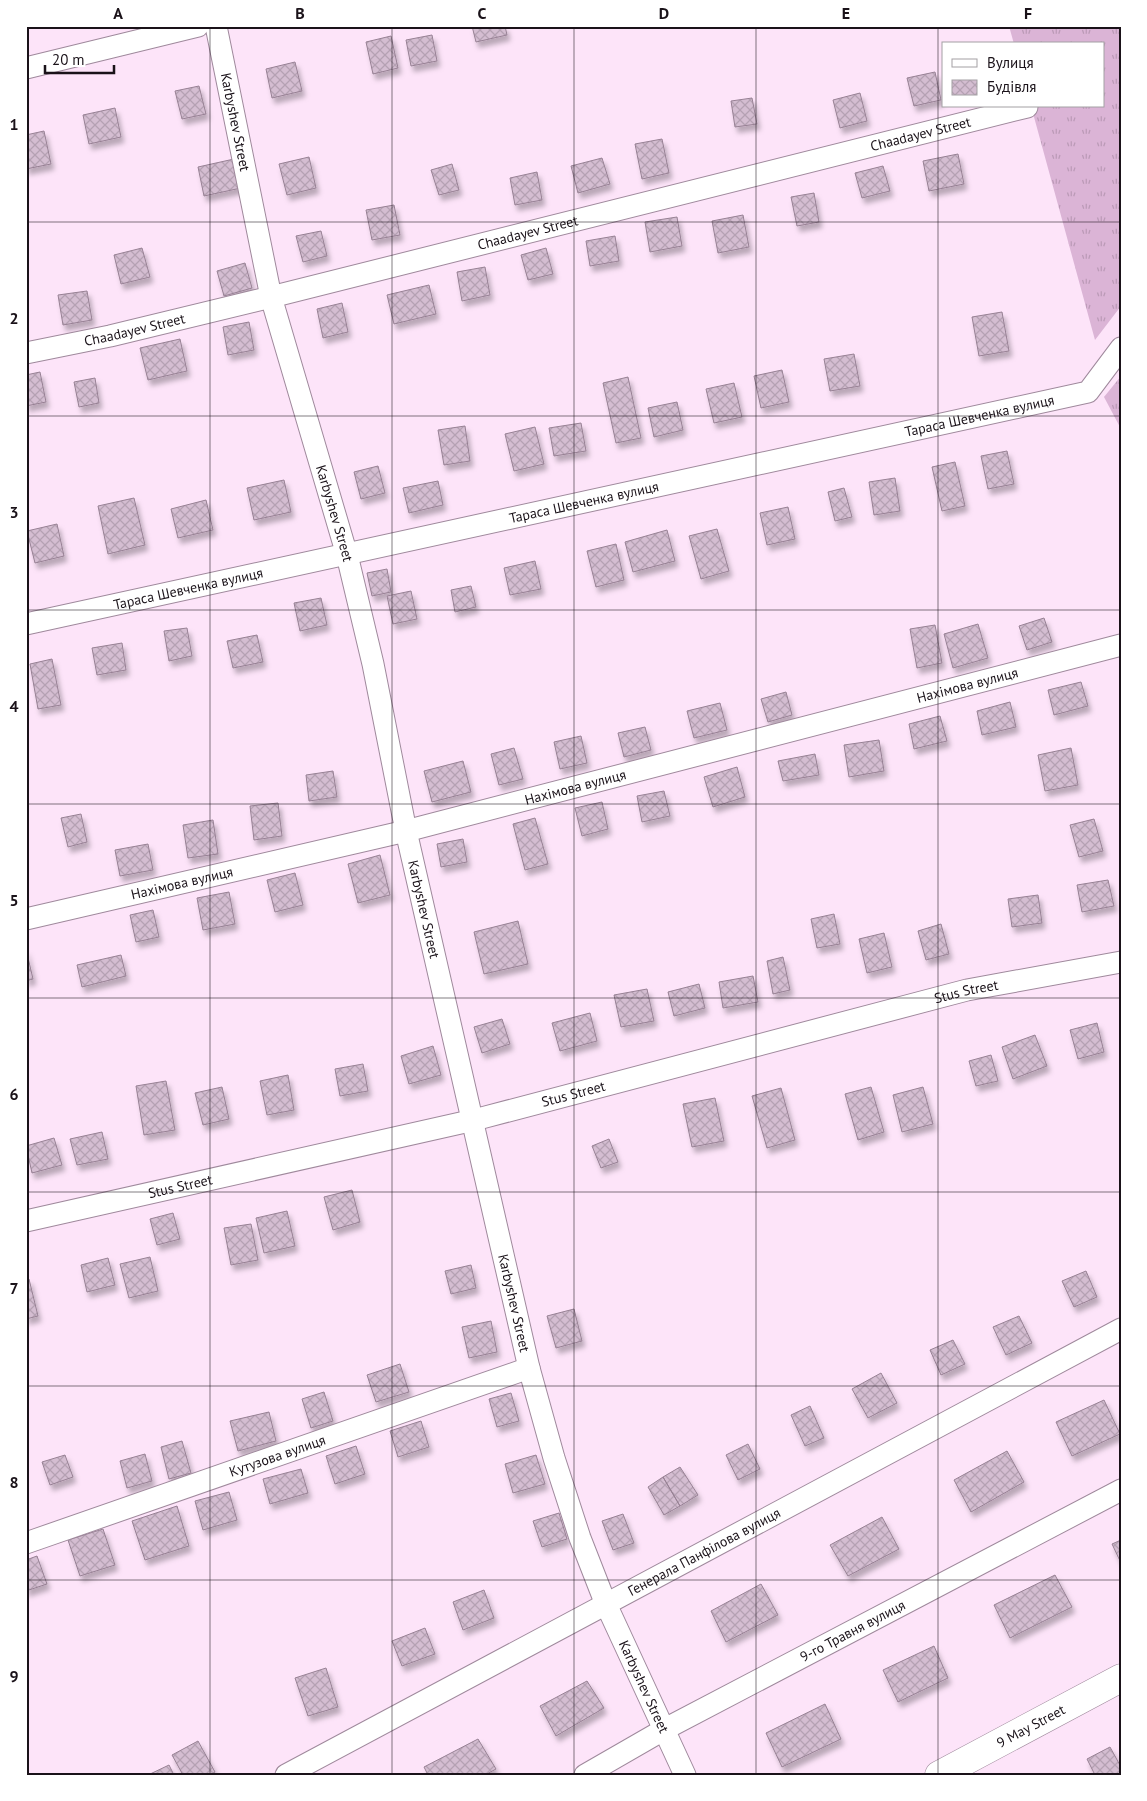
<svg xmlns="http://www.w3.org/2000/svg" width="1147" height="1801" font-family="'PT Sans',sans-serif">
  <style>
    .grass { fill: url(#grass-tufts) }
    .building { fill: url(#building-cross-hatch); stroke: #978194; filter: url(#shadow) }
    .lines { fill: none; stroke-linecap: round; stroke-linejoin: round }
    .street-casing { stroke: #9f899c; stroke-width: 23 }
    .secondary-casing { stroke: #9f899c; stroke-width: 29 }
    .street { stroke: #fff; stroke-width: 21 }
    .secondary { stroke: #fff; stroke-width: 28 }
    .grid { fill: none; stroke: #1a1219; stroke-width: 1; stroke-opacity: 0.55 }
    .labels { text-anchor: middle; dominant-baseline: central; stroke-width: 4.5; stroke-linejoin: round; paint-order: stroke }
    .street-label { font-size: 14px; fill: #1a1219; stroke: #fff }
    .neatline { fill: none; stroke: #1a1219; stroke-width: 2 }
    .grid-label { font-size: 16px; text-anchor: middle; font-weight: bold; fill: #1a1219 }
  </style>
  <defs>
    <pattern id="grass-tufts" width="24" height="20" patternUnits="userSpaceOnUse" patternTransform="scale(1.25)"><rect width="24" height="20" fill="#dbb4d6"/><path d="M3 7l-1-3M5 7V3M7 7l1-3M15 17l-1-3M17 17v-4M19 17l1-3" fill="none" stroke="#bb9ab7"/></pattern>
    <pattern id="building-cross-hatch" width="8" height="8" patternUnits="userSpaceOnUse" patternTransform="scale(1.25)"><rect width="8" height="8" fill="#d4bdd1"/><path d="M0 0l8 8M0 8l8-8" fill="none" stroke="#b5a1b3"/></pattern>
    <filter id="shadow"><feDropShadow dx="3" dy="5.5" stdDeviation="2.5" flood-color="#0004"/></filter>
  </defs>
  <rect width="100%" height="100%" fill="#fde4f9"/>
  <!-- grass -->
  <path class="grass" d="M 1009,26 L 1121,26 L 1121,306 L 1095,340 L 1031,106 L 1103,106 L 1103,44 L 1014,44 Z
    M 1121,376 L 1121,429 L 1104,397 Z"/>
  <!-- building -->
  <path class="building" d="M 472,26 L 505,26 L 507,35 L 476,42 Z
    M 432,35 L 437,61 L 411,66 L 406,40 Z
    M 391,36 L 398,68 L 373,74 L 366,42 Z
    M 295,62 L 302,91 L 272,98 L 266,69 Z
    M 935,72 L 941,100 L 914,106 L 907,78 Z
    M 199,86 L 206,114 L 182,119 L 175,91 Z
    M 860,93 L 867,121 L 840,128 L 833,100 Z
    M 752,98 L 757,124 L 735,127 L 731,101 Z
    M 115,108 L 121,137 L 89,144 L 83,115 Z
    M 44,131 L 51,164 L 26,169 L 26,135 Z
    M 662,139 L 669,173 L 642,179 L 635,144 Z
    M 958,154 L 964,184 L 929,191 L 923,161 Z
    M 309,157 L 316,188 L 287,195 L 279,164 Z
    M 602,158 L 610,184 L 578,193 L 571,166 Z
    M 234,159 L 241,188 L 204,196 L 198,167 Z
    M 452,164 L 459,190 L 439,195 L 431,170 Z
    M 883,166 L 890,191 L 862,198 L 855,173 Z
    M 537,172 L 542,200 L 515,205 L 510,178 Z
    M 814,193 L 819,222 L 797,226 L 791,197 Z
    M 394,205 L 400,235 L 372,240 L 366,210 Z
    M 743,215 L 749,247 L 718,253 L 712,221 Z
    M 677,217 L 682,246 L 650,252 L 645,222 Z
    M 321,231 L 327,256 L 303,262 L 296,236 Z
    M 615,236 L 619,261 L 590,266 L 586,241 Z
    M 142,248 L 150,277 L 121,284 L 114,255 Z
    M 546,248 L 553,274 L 528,280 L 521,255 Z
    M 245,263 L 252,288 L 224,296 L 217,271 Z
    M 485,267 L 490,295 L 462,301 L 457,272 Z
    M 429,285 L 436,314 L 394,324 L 387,295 Z
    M 87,291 L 92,320 L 63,325 L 58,295 Z
    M 342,303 L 348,332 L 323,338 L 317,309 Z
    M 1002,312 L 1009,351 L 979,356 L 972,317 Z
    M 249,322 L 254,350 L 228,355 L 223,327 Z
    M 180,339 L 187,371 L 148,380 L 140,348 Z
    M 854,354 L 860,386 L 830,391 L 824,359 Z
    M 782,370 L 789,402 L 761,408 L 754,376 Z
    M 40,372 L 46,402 L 26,406 L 26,375 Z
    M 628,377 L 641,438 L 616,443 L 603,383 Z
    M 95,378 L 99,403 L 79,407 L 74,382 Z
    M 734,383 L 742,417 L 714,423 L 706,389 Z
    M 677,402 L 683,430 L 654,437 L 648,408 Z
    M 581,423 L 586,451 L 554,456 L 549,428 Z
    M 465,426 L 470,461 L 444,465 L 438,430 Z
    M 535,427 L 544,464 L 514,471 L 505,434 Z
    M 1007,451 L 1014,484 L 988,489 L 981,456 Z
    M 955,462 L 965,506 L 942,511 L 932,467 Z
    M 378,466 L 385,493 L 361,499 L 354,472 Z
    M 895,478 L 900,511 L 874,515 L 869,482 Z
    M 284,480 L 291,512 L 254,520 L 247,488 Z
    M 438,481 L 443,505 L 409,513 L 403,488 Z
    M 844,488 L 852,517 L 835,521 L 828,492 Z
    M 134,498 L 145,545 L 108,554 L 98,506 Z
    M 206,500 L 213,530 L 178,538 L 171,509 Z
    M 788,507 L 795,539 L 767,545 L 760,513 Z
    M 57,524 L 64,556 L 35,563 L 27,531 Z
    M 717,529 L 729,571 L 701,579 L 689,536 Z
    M 667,530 L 675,561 L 633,572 L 625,542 Z
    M 616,544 L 624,580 L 596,587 L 587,551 Z
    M 535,561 L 541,589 L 510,595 L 504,568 Z
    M 387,569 L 391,592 L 372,596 L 367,573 Z
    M 471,586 L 476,607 L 455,612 L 451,590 Z
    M 411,591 L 417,619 L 393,624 L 387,596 Z
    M 321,598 L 327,625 L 300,631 L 294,603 Z
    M 1044,618 L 1052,642 L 1027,650 L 1019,626 Z
    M 978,624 L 988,658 L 953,668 L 944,634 Z
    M 935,625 L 942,663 L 917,668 L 910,629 Z
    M 187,628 L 192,656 L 169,661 L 164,631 Z
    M 257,635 L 263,662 L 233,668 L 227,641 Z
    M 122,643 L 126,670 L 97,675 L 92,648 Z
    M 52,659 L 61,705 L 38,709 L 30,664 Z
    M 1081,682 L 1088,706 L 1054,715 L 1048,690 Z
    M 786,692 L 792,715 L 768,722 L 761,699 Z
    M 1010,702 L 1016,727 L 982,735 L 977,711 Z
    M 720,703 L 727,730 L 694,738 L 687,711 Z
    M 940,716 L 947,741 L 914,749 L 909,724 Z
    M 645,727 L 651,750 L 624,757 L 618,733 Z
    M 581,736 L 587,763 L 560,769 L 554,742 Z
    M 879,740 L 884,771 L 849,777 L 844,745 Z
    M 514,748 L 523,779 L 499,785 L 491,754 Z
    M 1071,748 L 1078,785 L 1045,791 L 1038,755 Z
    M 815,754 L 819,775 L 783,781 L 778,761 Z
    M 463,761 L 471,792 L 432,802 L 424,771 Z
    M 737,767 L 745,797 L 713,807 L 704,777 Z
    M 333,771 L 337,797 L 309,801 L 306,775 Z
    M 664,791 L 670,816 L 642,822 L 637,796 Z
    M 602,802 L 608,829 L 582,836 L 575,808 Z
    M 278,803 L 282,836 L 254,840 L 250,806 Z
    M 81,814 L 87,842 L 68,847 L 61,818 Z
    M 535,818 L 548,864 L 525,870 L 513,824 Z
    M 1094,819 L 1103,851 L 1079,857 L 1070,825 Z
    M 213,820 L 218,854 L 188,858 L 183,825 Z
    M 463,839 L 467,862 L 441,867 L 437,844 Z
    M 148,844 L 153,870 L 120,876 L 115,850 Z
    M 380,855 L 390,895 L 358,903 L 348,864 Z
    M 295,873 L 303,905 L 275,912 L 267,880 Z
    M 1108,880 L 1114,906 L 1082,912 L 1077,885 Z
    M 229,892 L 235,924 L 203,930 L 197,898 Z
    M 1038,895 L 1042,923 L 1012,927 L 1008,899 Z
    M 153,910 L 159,937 L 136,942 L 130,915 Z
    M 834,914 L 840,944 L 817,948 L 811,919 Z
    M 518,921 L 528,964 L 484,974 L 474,932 Z
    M 941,924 L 949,954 L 926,960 L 918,931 Z
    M 884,933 L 892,967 L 867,973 L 859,939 Z
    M 26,949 L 33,979 L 26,981 Z
    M 121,955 L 126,976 L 82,987 L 77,965 Z
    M 783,957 L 790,990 L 773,994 L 767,961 Z
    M 753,976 L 758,1002 L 723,1008 L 719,982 Z
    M 699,984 L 705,1008 L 674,1016 L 668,992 Z
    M 647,989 L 654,1021 L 621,1027 L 614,995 Z
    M 590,1013 L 597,1041 L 560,1051 L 552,1023 Z
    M 502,1019 L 510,1044 L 482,1053 L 474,1027 Z
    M 1097,1023 L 1104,1052 L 1078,1059 L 1070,1030 Z
    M 1035,1035 L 1047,1066 L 1013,1079 L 1002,1047 Z
    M 433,1046 L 441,1075 L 409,1084 L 401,1056 Z
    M 991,1055 L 998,1081 L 976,1086 L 969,1061 Z
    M 363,1064 L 368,1091 L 340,1096 L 335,1069 Z
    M 288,1075 L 294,1110 L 267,1115 L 260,1081 Z
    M 166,1081 L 175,1130 L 144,1135 L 136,1086 Z
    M 222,1087 L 229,1119 L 203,1125 L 195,1093 Z
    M 871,1087 L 884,1132 L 858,1140 L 845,1094 Z
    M 923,1087 L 933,1124 L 902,1132 L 893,1095 Z
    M 781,1088 L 795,1140 L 767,1148 L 752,1096 Z
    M 715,1098 L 724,1141 L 692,1147 L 683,1104 Z
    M 102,1132 L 108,1159 L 77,1165 L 70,1139 Z
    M 54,1138 L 62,1165 L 32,1173 L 26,1146 Z
    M 609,1139 L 618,1162 L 601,1168 L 592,1146 Z
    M 352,1190 L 360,1222 L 333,1230 L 324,1197 Z
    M 287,1211 L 295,1246 L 264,1253 L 256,1218 Z
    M 173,1213 L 180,1239 L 157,1245 L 150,1219 Z
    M 251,1224 L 258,1260 L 231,1265 L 224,1228 Z
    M 150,1257 L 158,1291 L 129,1298 L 120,1264 Z
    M 108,1258 L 115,1285 L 87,1292 L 81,1265 Z
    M 471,1265 L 476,1288 L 451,1294 L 445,1271 Z
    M 1086,1271 L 1097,1297 L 1074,1307 L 1062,1281 Z
    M 29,1279 L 38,1316 L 26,1319 L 26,1280 Z
    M 574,1309 L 582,1341 L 556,1348 L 547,1316 Z
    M 1019,1316 L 1032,1343 L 1006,1355 L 993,1327 Z
    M 491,1321 L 497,1352 L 469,1358 L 462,1327 Z
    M 953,1340 L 965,1364 L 941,1375 L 930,1350 Z
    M 400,1364 L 409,1392 L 376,1402 L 367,1375 Z
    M 881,1373 L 897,1403 L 868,1418 L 852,1389 Z
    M 324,1392 L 333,1421 L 311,1428 L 302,1399 Z
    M 511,1393 L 519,1421 L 497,1427 L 489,1399 Z
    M 1104,1400 L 1120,1434 L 1072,1456 L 1056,1422 Z
    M 810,1406 L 824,1438 L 805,1446 L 791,1415 Z
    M 269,1412 L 276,1441 L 238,1451 L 230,1421 Z
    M 421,1421 L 429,1447 L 398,1457 L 390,1431 Z
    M 182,1441 L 191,1473 L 169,1479 L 161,1447 Z
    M 748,1444 L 760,1469 L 738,1480 L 726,1455 Z
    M 356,1446 L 365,1474 L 335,1484 L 326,1456 Z
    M 1007,1451 L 1024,1482 L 971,1512 L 954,1480 Z
    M 145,1454 L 152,1481 L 127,1488 L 120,1461 Z
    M 65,1455 L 73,1477 L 50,1485 L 42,1462 Z
    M 536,1455 L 545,1484 L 513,1493 L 505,1464 Z
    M 680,1467 L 698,1495 L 680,1506 L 663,1477 Z
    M 301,1469 L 308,1493 L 270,1504 L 263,1479 Z
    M 663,1477 L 680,1506 L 664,1515 L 648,1487 Z
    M 229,1492 L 237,1520 L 203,1530 L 195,1501 Z
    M 177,1506 L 189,1546 L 145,1560 L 132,1521 Z
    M 559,1513 L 567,1539 L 542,1547 L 533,1521 Z
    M 623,1514 L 634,1543 L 613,1550 L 602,1521 Z
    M 882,1517 L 899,1549 L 848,1576 L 830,1545 Z
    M 103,1529 L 115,1565 L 80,1576 L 68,1540 Z
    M 1121,1540 L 1121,1563 L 1112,1544 Z
    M 37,1556 L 47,1584 L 26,1591 L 26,1560 Z
    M 1055,1575 L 1072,1607 L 1010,1638 L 994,1605 Z
    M 761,1584 L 778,1615 L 726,1642 L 711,1611 Z
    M 484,1590 L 494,1618 L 463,1630 L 453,1602 Z
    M 425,1628 L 435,1654 L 402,1666 L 392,1641 Z
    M 934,1646 L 948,1678 L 898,1702 L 883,1670 Z
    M 326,1668 L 338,1707 L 308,1716 L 295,1678 Z
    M 587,1681 L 604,1708 L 556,1736 L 540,1706 Z
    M 825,1704 L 841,1739 L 782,1767 L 766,1733 Z
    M 478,1739 L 496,1769 L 485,1775 L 428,1775 L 424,1767 Z
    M 198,1741 L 215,1772 L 210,1775 L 183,1775 L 172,1755 Z
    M 1110,1747 L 1121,1767 L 1121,1775 L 1095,1775 L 1087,1759 Z
    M 169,1765 L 174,1775 L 148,1775 Z"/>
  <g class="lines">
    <defs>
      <g id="street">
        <path id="s1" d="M 216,26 L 271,297 L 347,555 L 373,664 L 406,831 L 529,1368 L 554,1458 L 580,1538 L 605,1602 L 685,1775"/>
        <path d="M 26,68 L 198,26"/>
        <path id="s2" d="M 26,353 L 110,336 L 271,297 L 1027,107"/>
        <path id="s3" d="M 26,624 L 1088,392 L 1121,348"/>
        <path id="s4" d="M 26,919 L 406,831 L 1121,645"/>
        <path id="s5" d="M 26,1221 L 474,1120 L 967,990 L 1121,962"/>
        <path id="s6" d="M 26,1543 L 529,1368"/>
        <path id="s7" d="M 286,1775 L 1121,1329"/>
        <path id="s8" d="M 585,1775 L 665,1729 L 1121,1490"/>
      </g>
      <g id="secondary">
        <path id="s9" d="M 939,1775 L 1121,1678"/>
      </g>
    </defs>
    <!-- street casing -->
    <use href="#street" class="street-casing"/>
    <!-- secondary casing -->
    <use href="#secondary" class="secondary-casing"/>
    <!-- street -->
    <use href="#street" class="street"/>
    <!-- secondary -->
    <use href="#secondary" class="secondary"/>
  </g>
  <!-- grid -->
  <path class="grid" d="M 210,26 L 210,1775M 392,26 L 392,1775M 574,26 L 574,1775M 756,26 L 756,1775M 938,26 L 938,1775M 26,222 L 1121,222M 26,416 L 1121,416M 26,610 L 1121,610M 26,804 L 1121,804M 26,998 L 1121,998M 26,1192 L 1121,1192M 26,1386 L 1121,1386M 26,1580 L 1121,1580"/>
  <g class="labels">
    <!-- street labels -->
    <g class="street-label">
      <text stroke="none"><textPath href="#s1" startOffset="98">Karbyshev Street</textPath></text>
      <text stroke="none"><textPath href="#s2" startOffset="921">Chaadayev Street</textPath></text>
      <text stroke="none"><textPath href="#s2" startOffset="516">Chaadayev Street</textPath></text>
      <text stroke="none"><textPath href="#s2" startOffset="111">Chaadayev Street</textPath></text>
      <text stroke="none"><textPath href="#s3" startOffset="976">Тараса Шевченка вулиця</textPath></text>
      <text stroke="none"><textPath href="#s3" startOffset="571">Тараса Шевченка вулиця</textPath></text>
      <text stroke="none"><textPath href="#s1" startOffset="502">Karbyshev Street</textPath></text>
      <text stroke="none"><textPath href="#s3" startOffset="166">Тараса Шевченка вулиця</textPath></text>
      <text stroke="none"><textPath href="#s4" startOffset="970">Нахімова вулиця</textPath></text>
      <text stroke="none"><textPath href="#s4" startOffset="565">Нахімова вулиця</textPath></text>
      <text stroke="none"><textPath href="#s4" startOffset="160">Нахімова вулиця</textPath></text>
      <text stroke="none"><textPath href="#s1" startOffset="908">Karbyshev Street</textPath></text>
      <text stroke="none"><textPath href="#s5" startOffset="968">Stus Street</textPath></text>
      <text stroke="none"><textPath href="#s5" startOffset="562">Stus Street</textPath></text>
      <text stroke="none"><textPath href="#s5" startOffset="158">Stus Street</textPath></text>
      <text stroke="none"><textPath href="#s1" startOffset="1312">Karbyshev Street</textPath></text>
      <text stroke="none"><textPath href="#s6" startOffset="266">Кутузова вулиця</textPath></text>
      <text stroke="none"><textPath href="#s7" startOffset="474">Генерала Панфілова вулиця</textPath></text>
      <text stroke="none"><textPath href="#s8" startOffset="304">9-го Травня вулиця</textPath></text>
      <text stroke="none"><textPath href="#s1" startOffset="1718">Karbyshev Street</textPath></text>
      <text stroke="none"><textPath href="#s9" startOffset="104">9 May Street</textPath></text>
    </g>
  </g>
  <!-- border -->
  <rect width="1147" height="1801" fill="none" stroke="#ffffff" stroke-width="55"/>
  <!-- legend -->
  <rect x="942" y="42" width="162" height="65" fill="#ffffff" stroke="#a3a0a3"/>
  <rect x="952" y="59" width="25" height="8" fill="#ffffff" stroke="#a3a0a3"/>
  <text x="987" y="68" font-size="15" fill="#1a1219">Вулиця</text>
  <rect x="952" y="80" width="25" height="15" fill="url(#building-cross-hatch)" stroke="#a3a0a3"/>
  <text x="987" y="92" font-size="15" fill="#1a1219">Будівля</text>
  <!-- scale -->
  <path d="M45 65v8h69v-8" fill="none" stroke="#1a1219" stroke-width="2.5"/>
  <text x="52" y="65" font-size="15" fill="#1a1219" stroke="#ffffff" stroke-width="4" paint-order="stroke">20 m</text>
  <rect x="28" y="28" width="1092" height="1746" class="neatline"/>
  <g class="grid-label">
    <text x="118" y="19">A</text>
    <text x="300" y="19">B</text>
    <text x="482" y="19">C</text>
    <text x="664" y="19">D</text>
    <text x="846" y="19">E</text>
    <text x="1028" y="19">F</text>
    <text x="14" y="130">1</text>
    <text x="14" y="324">2</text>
    <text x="14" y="518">3</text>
    <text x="14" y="712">4</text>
    <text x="14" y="906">5</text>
    <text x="14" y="1100">6</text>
    <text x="14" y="1294">7</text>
    <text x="14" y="1488">8</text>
    <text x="14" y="1682">9</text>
  </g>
</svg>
